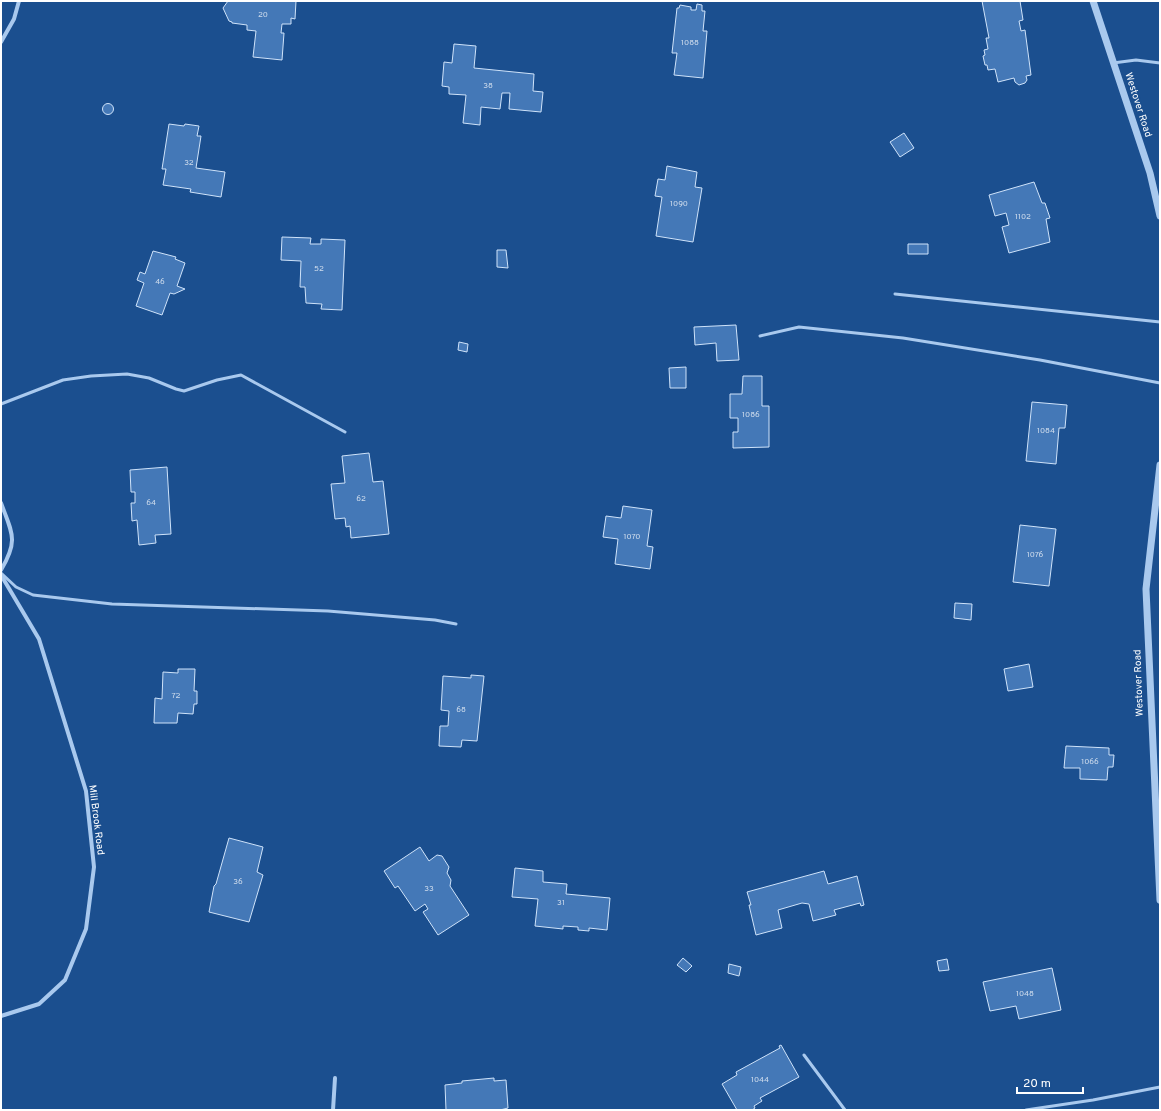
<svg xmlns="http://www.w3.org/2000/svg" width="1161" height="1111" font-family="Overpass,sans-serif">
  <style>
    .building { fill: #4478b7; stroke: #cfe3fa }
    .lines { fill: none; stroke-linecap: round; stroke-linejoin: round }
    .service { stroke: #a9c9ee; stroke-width: 3 }
    .minor { stroke: #a9c9ee; stroke-width: 4 }
    .tertiary { stroke: #a9c9ee; stroke-width: 7 }
    .labels { text-anchor: middle; dominant-baseline: central; stroke-width: 3; stroke-linejoin: round; paint-order: stroke }
    .number-label { font-size: 8px; fill: #d0dded }
    .street-label { font-size: 10px; fill: #fff; stroke: #1b4f8f }
  </style>
  <rect width="100%" height="100%" fill="#1b4f8f"/>
  <!-- building -->
  <path class="building" d="M 228,1 L 296,1 L 295,19 L 291,18 L 291,24 L 282,24 L 281,33 L 284,33 L 282,60 L 253,57 L 256,31 L 247,30 L 247,25 L 232,23 L 232,22 L 229,21 L 223,8 Z
    M 982,1 L 1020,1 L 1023,20 L 1019,21 L 1021,31 L 1025,30 L 1031,75 L 1026,76 L 1027,80 L 1025,83 L 1019,85 L 1015,82 L 1014,78 L 998,82 L 995,69 L 988,70 L 987,65 L 985,65 L 983,56 L 985,55 L 984,50 L 988,49 L 986,38 L 989,38 Z
    M 697,4 L 702,5 L 702,11 L 705,11 L 703,31 L 707,31 L 703,78 L 674,75 L 677,53 L 672,53 L 677,8 L 679,8 L 680,5 L 691,7 L 691,10 L 696,10 Z
    M 454,44 L 476,46 L 474,68 L 534,74 L 533,91 L 543,92 L 541,112 L 509,109 L 510,93 L 502,93 L 500,109 L 481,107 L 480,125 L 463,123 L 466,95 L 449,94 L 449,87 L 442,86 L 444,62 L 452,63 Z
    M102.5 109a5.5 5.5 0 1 1 11 0a5.5 5.5 0 1 1-11 0Z
    M 169,124 L 184,126 L 185,124 L 199,126 L 197,136 L 201,136 L 196,168 L 225,172 L 221,197 L 190,192 L 191,189 L 163,185 L 166,169 L 162,169 Z
    M 904,133 L 914,148 L 900,157 L 890,142 Z
    M 667,166 L 697,172 L 695,187 L 702,188 L 693,242 L 656,236 L 662,197 L 655,196 L 658,179 L 665,180 Z
    M 1034,182 L 1042,203 L 1045,203 L 1050,218 L 1046,219 L 1050,242 L 1009,253 L 1002,227 L 1009,225 L 1006,213 L 995,216 L 989,195 Z
    M 282,237 L 311,238 L 310,244 L 321,244 L 321,239 L 345,240 L 342,310 L 321,309 L 322,304 L 306,303 L 305,287 L 300,287 L 301,261 L 281,260 Z
    M 908,244 L 928,244 L 928,254 L 908,254 Z
    M 497,250 L 506,250 L 508,268 L 497,267 Z
    M 153,251 L 176,257 L 175,259 L 185,263 L 177,286 L 185,289 L 174,294 L 170,293 L 162,315 L 136,306 L 144,283 L 137,280 L 140,272 L 145,274 Z
    M 736,325 L 739,360 L 717,361 L 716,343 L 695,345 L 694,327 Z
    M 459,342 L 468,344 L 467,352 L 458,350 Z
    M 686,367 L 686,388 L 670,388 L 669,368 Z
    M 743,376 L 762,376 L 762,406 L 769,406 L 769,447 L 733,448 L 733,432 L 738,432 L 738,418 L 730,418 L 730,394 L 742,394 Z
    M 1032,402 L 1067,405 L 1065,428 L 1059,428 L 1056,464 L 1026,461 Z
    M 369,453 L 373,482 L 383,481 L 389,534 L 351,538 L 350,526 L 346,527 L 345,518 L 335,519 L 331,484 L 345,483 L 342,456 Z
    M 167,467 L 171,534 L 155,535 L 156,543 L 139,545 L 137,520 L 132,521 L 131,503 L 135,503 L 135,492 L 131,492 L 130,470 Z
    M 623,506 L 652,510 L 647,546 L 653,547 L 650,569 L 615,564 L 618,539 L 603,537 L 606,516 L 621,518 Z
    M 1020,525 L 1056,529 L 1049,586 L 1013,582 Z
    M 955,603 L 972,604 L 971,620 L 954,618 Z
    M 1029,664 L 1033,687 L 1008,691 L 1004,669 Z
    M 178,669 L 195,669 L 194,691 L 197,691 L 197,704 L 194,704 L 193,714 L 178,713 L 177,723 L 154,723 L 155,698 L 162,699 L 163,672 L 178,673 Z
    M 471,675 L 484,676 L 477,741 L 462,740 L 461,747 L 439,746 L 440,726 L 448,726 L 449,711 L 441,710 L 443,676 L 471,678 Z
    M 1066,746 L 1109,748 L 1109,755 L 1114,755 L 1113,767 L 1108,767 L 1107,780 L 1080,779 L 1080,768 L 1064,768 Z
    M 229,838 L 263,847 L 257,872 L 263,875 L 249,922 L 209,912 L 214,886 L 216,884 Z
    M 420,847 L 429,861 L 437,855 L 442,856 L 449,867 L 447,873 L 451,880 L 450,886 L 469,915 L 438,935 L 423,912 L 428,909 L 425,904 L 415,911 L 398,886 L 395,888 L 384,871 Z
    M 515,868 L 543,871 L 543,882 L 567,884 L 566,894 L 610,898 L 607,930 L 589,928 L 589,931 L 578,930 L 578,927 L 563,926 L 563,929 L 535,926 L 538,899 L 512,897 Z
    M 824,871 L 828,884 L 857,876 L 864,905 L 861,906 L 860,903 L 834,910 L 836,915 L 813,921 L 809,904 L 802,903 L 778,910 L 782,928 L 756,935 L 749,905 L 751,905 L 747,892 Z
    M 683,958 L 692,966 L 686,972 L 677,965 Z
    M 947,959 L 949,970 L 939,971 L 937,961 Z
    M 729,964 L 741,967 L 739,976 L 728,973 Z
    M 1052,968 L 1061,1010 L 1019,1019 L 1016,1006 L 990,1011 L 983,982 Z
    M 781,1045 L 799,1077 L 760,1098 L 762,1101 L 754,1106 L 755,1108 L 752,1110 L 737,1110 L 722,1084 L 737,1075 L 736,1072 L 780,1048 L 779,1046 Z
    M 494,1078 L 494,1081 L 506,1080 L 508,1108 L 500,1110 L 446,1110 L 445,1085 L 462,1083 L 462,1081 Z"/>
  <g class="lines">
    <!-- service -->
    <path class="service" d="M 1113,63 L 1136,60 L 1160,63
      M 895,294 L 1160,322
      M 760,336 L 799,327 L 903,338 L 1040,360 L 1160,383
      M 1,404 L 63,380 L 91,376 L 127,374 L 149,378 L 176,389 L 184,391 L 217,380 L 241,375 L 345,432
      M 1,573 L 16,587 L 33,595 L 112,604 L 328,611 L 435,620 L 456,624
      M 804,1055 L 845,1110
      M 1026,1110 L 1093,1100 L 1160,1087"/>
    <!-- minor -->
    <path class="minor" d="M 1,42 L 14,19 L 19,1
      M 1,503 C 12,533 19,540 1,570
      M 1,575 L 39,639 L 86,791 L 94,867 L 86,929 L 65,980 L 39,1004 L 1,1016
      M 333,1110 L 335,1078"/>
    <!-- tertiary -->
    <path class="tertiary" d="M 1093,1 L 1150,173 L 1160,216
      M 1160,465 L 1146,589 L 1160,900"/>
  </g>
  <g class="labels">
    <!-- number labels -->
    <g class="number-label">
      <text x="263" y="15">20</text>
      <text x="690" y="43">1088</text>
      <text x="488" y="86">38</text>
      <text x="189" y="163">32</text>
      <text x="679" y="204">1090</text>
      <text x="1023" y="217">1102</text>
      <text x="319" y="269">52</text>
      <text x="160" y="282">46</text>
      <text x="751" y="415">1086</text>
      <text x="1046" y="431">1084</text>
      <text x="361" y="499">62</text>
      <text x="151" y="503">64</text>
      <text x="632" y="537">1070</text>
      <text x="1035" y="555">1076</text>
      <text x="176" y="696">72</text>
      <text x="461" y="710">68</text>
      <text x="1090" y="762">1066</text>
      <text x="238" y="882">36</text>
      <text x="429" y="889">33</text>
      <text x="561" y="903">31</text>
      <text x="1025" y="994">1048</text>
      <text x="760" y="1080">1044</text>
    </g>
    <!-- street labels -->
    <g class="street-label">
      <text transform="translate(1138 105) rotate(72)">Westover Road</text>
      <text transform="translate(1139 683) rotate(-92)">Westover Road</text>
      <text transform="translate(96 820) rotate(83)">Mill Brook Road</text>
    </g>
  </g>
  <!-- border -->
  <rect width="1161" height="1111" fill="none" stroke="#ffffff" stroke-width="4"/>
  <!-- scale -->
  <path d="M1017 1087v6h66v-6" fill="none" stroke="#ffffff" stroke-width="2"/>
  <text x="1023" y="1087" font-size="12" fill="#ffffff" stroke="#1b4f8f" stroke-width="3" paint-order="stroke">20 m</text>
</svg>
